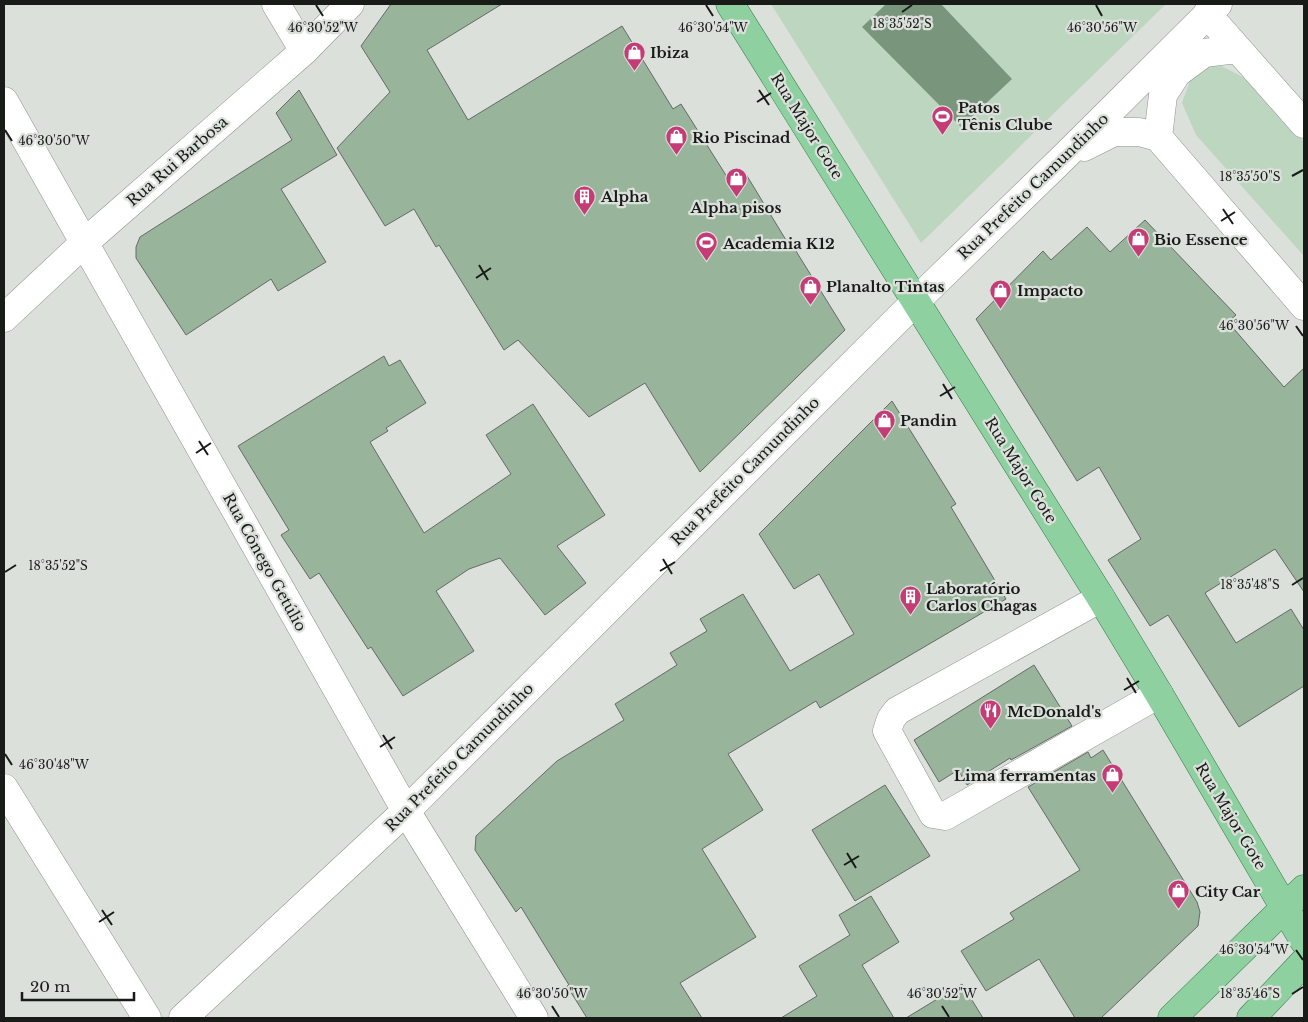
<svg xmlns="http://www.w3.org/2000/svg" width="1308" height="1022" font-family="'Libre Baskerville',serif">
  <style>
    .green { fill: #bdd6c0 }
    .water { fill: #79967d }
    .building { fill: #98b59c; stroke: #656a66 }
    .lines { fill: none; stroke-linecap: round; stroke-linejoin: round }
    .minor-casing { stroke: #8d938e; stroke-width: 29 }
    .major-casing { stroke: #347c46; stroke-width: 29 }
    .minor { stroke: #fff; stroke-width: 28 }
    .major { stroke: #8ed09f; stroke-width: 28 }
    .ticks { fill: none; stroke: #191b19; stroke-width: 2 }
    .labels { text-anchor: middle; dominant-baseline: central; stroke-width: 4.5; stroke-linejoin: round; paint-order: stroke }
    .poi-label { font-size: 15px; font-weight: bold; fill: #191b19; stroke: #dbe0db; text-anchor: start }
    .street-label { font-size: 15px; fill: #191b19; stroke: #dbe0db }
    .ticks-label { font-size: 12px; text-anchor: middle; fill: #191b19; stroke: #dbe0db; stroke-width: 4.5; stroke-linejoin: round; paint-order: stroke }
  </style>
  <rect width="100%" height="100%" fill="#dbe0db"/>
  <!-- green -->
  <path class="green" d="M 771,4 L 1166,4 L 921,243 Z
    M 1215,63 L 1247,79 L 1304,142 L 1304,256 L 1196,135 L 1182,103 L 1191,78 Z"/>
  <!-- water -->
  <path class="water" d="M 886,4 L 941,4 L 1012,79 L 961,127 L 862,27 Z"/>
  <!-- building -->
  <path class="building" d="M 391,4 L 502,4 L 427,50 L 468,120 L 622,26 L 673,109 L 681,104 L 729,180 L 744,171 L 789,245 L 791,243 L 845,330 L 700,472 L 645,383 L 589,417 L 518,340 L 504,350 L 439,245 L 436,247 L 414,209 L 385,226 L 337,148 L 390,92 L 361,46 Z
    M 299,90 L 337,155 L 281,189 L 326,262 L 278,291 L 271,279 L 186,335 L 136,258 L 136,247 L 140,237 L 292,140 L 276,113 Z
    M 1145,220 L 1236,315 L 1228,322 L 1284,387 L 1304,368 L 1304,592 L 1275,549 L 1205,593 L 1236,643 L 1291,609 L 1304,630 L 1304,686 L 1239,727 L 1168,615 L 1150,626 L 1108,560 L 1141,539 L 1099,467 L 1077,481 L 976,319 L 1043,251 L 1051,260 L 1087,227 L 1110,252 Z
    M 384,356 L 389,366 L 400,360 L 426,403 L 386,428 L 388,431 L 370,442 L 424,533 L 511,474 L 486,435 L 533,404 L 605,515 L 557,546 L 586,583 L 545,615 L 500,558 L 469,569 L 436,591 L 474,651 L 403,696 L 371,647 L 368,649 L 319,573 L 310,579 L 281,535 L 289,530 L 238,446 Z
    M 892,401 L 956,504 L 951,507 L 1006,599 L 820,708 L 816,701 L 728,754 L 763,810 L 702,849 L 756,937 L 680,983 L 702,1018 L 587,1018 L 567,986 L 569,985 L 521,907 L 516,912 L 475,850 L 476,836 L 557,761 L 624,720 L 615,704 L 677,665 L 670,653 L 707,631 L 700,619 L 743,594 L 790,671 L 854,634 L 819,574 L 794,589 L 759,534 Z
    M 1034,665 L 1072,726 L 1011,760 L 1010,758 L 967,785 L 958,770 L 939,782 L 914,740 Z
    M 1103,750 L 1197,902 L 1200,912 L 1198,926 L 1101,1018 L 1075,1018 L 1039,959 L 986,991 L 961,951 L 1014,919 L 1010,913 L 1080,870 L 1028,787 L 1088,752 L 1091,758 Z
    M 885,785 L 930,856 L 855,901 L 812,830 Z
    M 871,896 L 899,942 L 862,965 L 894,1018 L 781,1018 L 817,996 L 799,966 L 850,935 L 839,915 Z
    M 962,984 L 983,1018 L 906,1018 Z"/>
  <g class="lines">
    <defs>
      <path id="minor" d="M 276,4 L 304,51
        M 1207,14 L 1304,124
        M 4,101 L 406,811 L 534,1018
        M 1158,137 L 1163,95 L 1177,73 L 1204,53 L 1237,49
        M 1084,147 L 1114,132 L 1139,132 L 1158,137 L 1304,306
        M 4,318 L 84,243 L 304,51 L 350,4
        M 1101,598 L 897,711 L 891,719 L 887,731 L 933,814 L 945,816 L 1159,694
        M 4,788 L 147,1018
        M 183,1018 L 406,811 L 916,301 L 1066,155 L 1218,4"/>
      <path id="major" d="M 730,4 L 1101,598 L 1159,694 L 1304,941
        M 1172,1018 L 1304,889
        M 1251,1018 L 1304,962"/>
    </defs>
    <!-- minor casing -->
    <use href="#minor" class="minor-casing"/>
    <!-- major casing -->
    <use href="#major" class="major-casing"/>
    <!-- minor -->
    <use href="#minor" class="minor"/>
    <!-- major -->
    <use href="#major" class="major"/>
  </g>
  <!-- ticks -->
  <path class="ticks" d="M 316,5 L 323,16M 706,5 L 713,16M 1096,5 L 1102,16M 902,12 L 912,5M 759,90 L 769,105M 757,102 L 771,93M 5,130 L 12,141M 1292,176 L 1303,170M 1223,209 L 1233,224M 1221,221 L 1235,212M 479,265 L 488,280M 476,278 L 491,268M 1296,326 L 1303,336M 943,384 L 952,399M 940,396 L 955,387M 199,441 L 208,455M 196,453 L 211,443M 663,559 L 672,574M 660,571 L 675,562M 5,572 L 16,565M 1292,585 L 1303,578M 1127,678 L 1136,693M 1124,690 L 1139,681M 383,735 L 392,749M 380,747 L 395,737M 5,754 L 12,765M 847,853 L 856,868M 844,865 L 859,856M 102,910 L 112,925M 99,922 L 114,912M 1296,950 L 1303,960M 1292,994 L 1303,987M 552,1006 L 559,1017M 942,1006 L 949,1017"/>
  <!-- icons -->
  <defs>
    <symbol id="shop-pin" viewBox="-11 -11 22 30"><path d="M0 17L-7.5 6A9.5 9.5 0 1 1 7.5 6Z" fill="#c53b75" stroke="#dbe0db"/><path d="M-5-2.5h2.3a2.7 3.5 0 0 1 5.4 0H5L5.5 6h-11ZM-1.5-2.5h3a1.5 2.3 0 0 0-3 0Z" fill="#fff"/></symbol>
    <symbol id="stadium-pin" viewBox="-11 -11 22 30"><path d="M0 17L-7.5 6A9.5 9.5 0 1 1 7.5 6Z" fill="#c53b75" stroke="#dbe0db"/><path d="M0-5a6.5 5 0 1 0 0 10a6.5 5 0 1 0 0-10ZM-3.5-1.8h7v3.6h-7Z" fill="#fff"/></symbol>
    <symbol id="building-pin" viewBox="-11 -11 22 30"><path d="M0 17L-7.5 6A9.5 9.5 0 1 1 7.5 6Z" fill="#c53b75" stroke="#dbe0db"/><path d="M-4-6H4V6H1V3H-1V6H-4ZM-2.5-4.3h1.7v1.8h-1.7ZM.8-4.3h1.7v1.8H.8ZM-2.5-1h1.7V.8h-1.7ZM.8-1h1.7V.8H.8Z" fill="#fff"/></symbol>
    <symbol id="restaurant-pin" viewBox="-11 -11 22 30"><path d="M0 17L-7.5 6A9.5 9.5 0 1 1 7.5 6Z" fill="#c53b75" stroke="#dbe0db"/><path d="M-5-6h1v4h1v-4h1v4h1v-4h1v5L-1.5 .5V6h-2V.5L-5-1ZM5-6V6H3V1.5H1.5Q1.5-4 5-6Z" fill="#fff"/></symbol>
  </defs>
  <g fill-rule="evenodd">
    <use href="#shop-pin" x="622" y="40" width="25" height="34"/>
    <use href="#stadium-pin" x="930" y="104" width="25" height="34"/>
    <use href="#shop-pin" x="664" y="124" width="25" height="34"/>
    <use href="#shop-pin" x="724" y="166" width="25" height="34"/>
    <use href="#building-pin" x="572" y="184" width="25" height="34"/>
    <use href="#shop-pin" x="1126" y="226" width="25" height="34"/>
    <use href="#stadium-pin" x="694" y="230" width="25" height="34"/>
    <use href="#shop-pin" x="798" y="274" width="25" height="34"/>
    <use href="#shop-pin" x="988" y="278" width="25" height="34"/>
    <use href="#shop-pin" x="872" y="408" width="25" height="34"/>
    <use href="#building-pin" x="898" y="584" width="25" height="34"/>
    <use href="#restaurant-pin" x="978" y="698" width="25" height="34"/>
    <use href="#shop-pin" x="1100" y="762" width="25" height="34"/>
    <use href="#shop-pin" x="1166" y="878" width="25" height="34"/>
  </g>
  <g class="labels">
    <!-- poi labels -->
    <g class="poi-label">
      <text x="650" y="52">Ibiza</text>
      <text x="958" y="107">Patos<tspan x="958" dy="17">Tênis Clube</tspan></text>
      <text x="692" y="137">Rio Piscinad</text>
      <text x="601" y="196">Alpha</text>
      <text x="736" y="207" text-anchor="middle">Alpha pisos</text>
      <text x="1154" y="239">Bio Essence</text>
      <text x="723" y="243">Academia K12</text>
      <text x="826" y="286">Planalto Tintas</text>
      <text x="1017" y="290">Impacto</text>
      <text x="900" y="420">Pandin</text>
      <text x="926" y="588">Laboratório<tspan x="926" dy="17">Carlos Chagas</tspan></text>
      <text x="1007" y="711">McDonald's</text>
      <text x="1096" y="775" text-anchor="end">Lima ferramentas</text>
      <text x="1195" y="891">City Car</text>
    </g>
    <!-- street labels -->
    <g class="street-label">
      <text transform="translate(807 126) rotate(58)">Rua Major Gote</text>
      <text transform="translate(177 161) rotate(-41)">Rua Rui Barbosa</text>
      <text transform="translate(1033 186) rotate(-44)">Rua Prefeito Camundinho</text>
      <text transform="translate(1021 470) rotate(58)">Rua Major Gote</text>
      <text transform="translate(745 471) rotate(-45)">Rua Prefeito Camundinho</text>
      <text transform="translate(265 562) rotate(61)">Rua Cônego Getúlio</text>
      <text transform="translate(459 757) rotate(-45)">Rua Prefeito Camundinho</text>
      <text transform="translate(1231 816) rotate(59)">Rua Major Gote</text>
    </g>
  </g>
  <g class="ticks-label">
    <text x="902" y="28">18°35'52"S</text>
    <text x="713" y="32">46°30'54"W</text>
    <text x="323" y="32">46°30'52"W</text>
    <text x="1102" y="32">46°30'56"W</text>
    <text x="54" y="145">46°30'50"W</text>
    <text x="1250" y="181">18°35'50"S</text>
    <text x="1254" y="330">46°30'56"W</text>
    <text x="58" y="570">18°35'52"S</text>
    <text x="1250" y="589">18°35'48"S</text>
    <text x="54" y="769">46°30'48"W</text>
    <text x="1254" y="954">46°30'54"W</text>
    <text x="1250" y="998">18°35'46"S</text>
    <text x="552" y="998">46°30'50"W</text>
    <text x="942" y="998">46°30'52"W</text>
  </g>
  <!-- border -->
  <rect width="1308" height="1022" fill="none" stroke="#191b19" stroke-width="10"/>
  <!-- scale -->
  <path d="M22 992v8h112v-8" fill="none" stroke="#191b19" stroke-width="2.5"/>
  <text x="30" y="992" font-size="15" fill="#191b19" stroke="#dbe0db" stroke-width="4" paint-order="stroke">20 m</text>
</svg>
